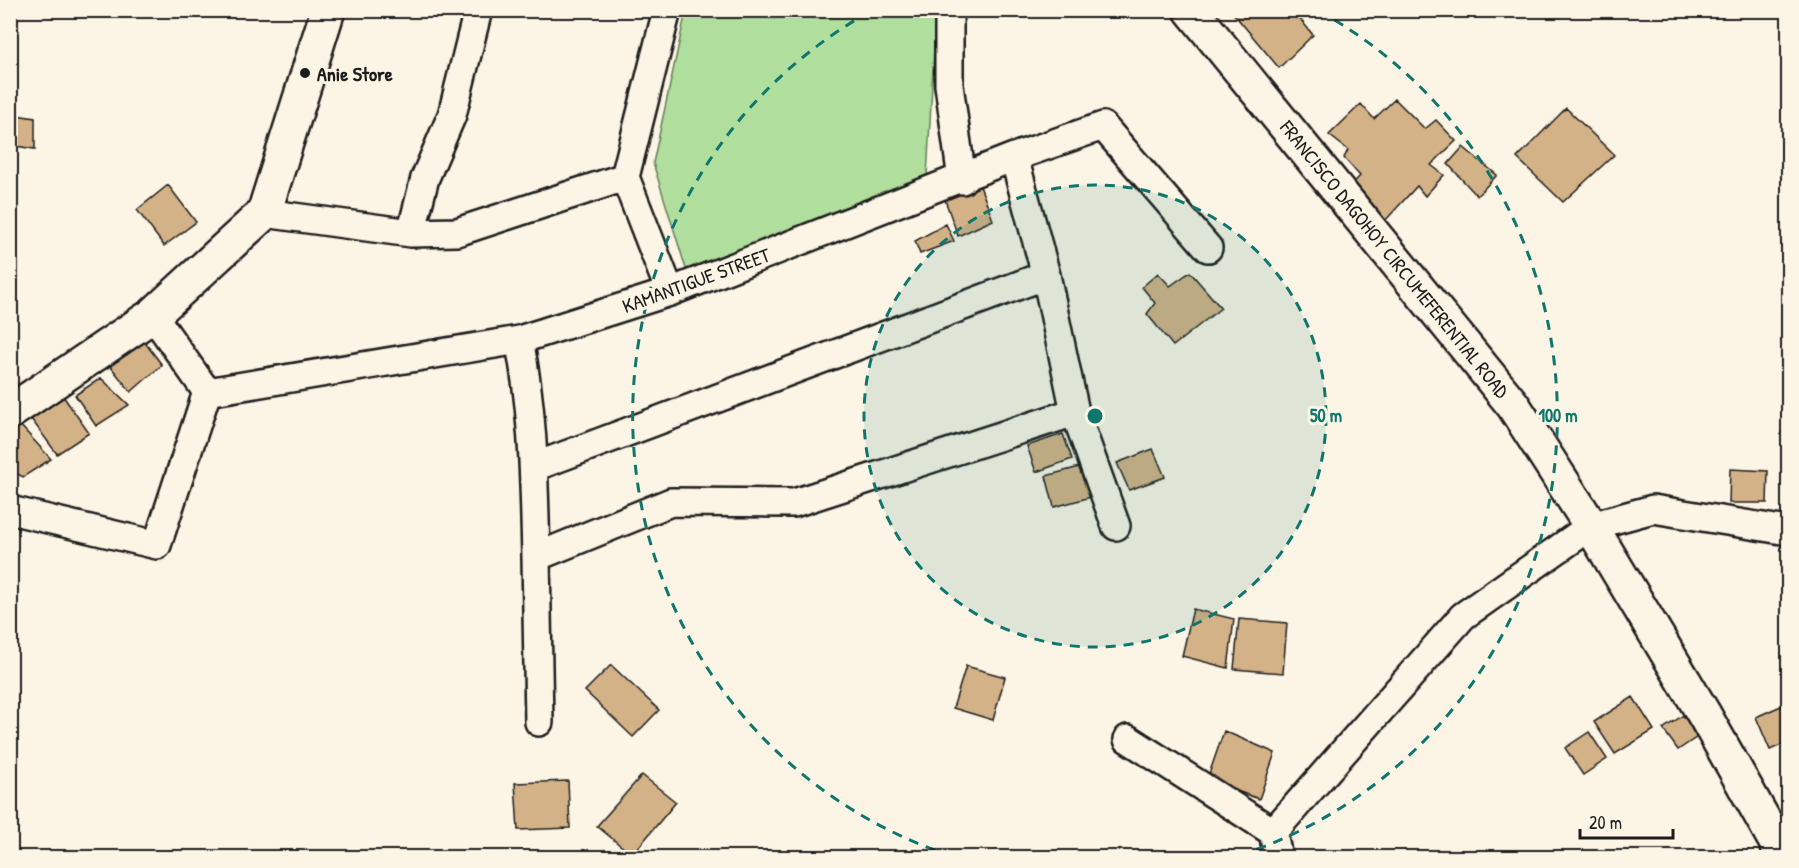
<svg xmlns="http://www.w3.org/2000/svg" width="1799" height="868" font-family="'Patrick Hand',sans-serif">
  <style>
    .green { fill: #b0de9d; stroke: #667d5c; stroke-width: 1.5 }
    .building { fill: #d4b287; stroke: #1c1c1c; stroke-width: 1.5 }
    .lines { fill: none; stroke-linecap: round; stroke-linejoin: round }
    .street-casing { stroke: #1c1c1c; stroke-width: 32 }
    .secondary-casing { stroke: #1c1c1c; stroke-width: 38 }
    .street { stroke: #fcf5e5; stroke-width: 27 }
    .secondary { stroke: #fcf5e5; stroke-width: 33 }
    .ring { fill: none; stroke: #0f766e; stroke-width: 3; stroke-dasharray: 10 8 }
    .poi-dot { fill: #1c1c1c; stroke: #fcf5e5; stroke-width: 2 }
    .labels { text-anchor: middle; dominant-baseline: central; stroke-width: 6; stroke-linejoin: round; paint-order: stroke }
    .poi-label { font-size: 20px; font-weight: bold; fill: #1c1c1c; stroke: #fcf5e5; text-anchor: start }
    .street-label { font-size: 20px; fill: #1c1c1c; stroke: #fcf5e5 }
    .centre { fill: #0f766e; stroke: #fcf5e5; stroke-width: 3 }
    .ring-label { font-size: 18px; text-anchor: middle; font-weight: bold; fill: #0f766e; stroke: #fcf5e5; stroke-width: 6; stroke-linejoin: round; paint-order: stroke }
  </style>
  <rect width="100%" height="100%" fill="#fcf5e5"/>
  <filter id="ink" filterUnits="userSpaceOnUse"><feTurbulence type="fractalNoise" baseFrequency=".0167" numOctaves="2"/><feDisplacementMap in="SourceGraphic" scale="12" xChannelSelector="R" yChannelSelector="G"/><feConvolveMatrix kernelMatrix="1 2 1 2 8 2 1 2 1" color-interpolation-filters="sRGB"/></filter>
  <g filter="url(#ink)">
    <!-- green -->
    <path class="green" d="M 686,11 L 936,11 L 927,177 L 687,272 L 653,163 Z"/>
    <!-- building -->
    <path class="building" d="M 1236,10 L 1293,10 L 1313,35 L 1279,68 L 1233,13 Z
      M 1395,99 L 1425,129 L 1436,120 L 1456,141 L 1431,165 L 1444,175 L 1425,196 L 1417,186 L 1384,222 L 1350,187 L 1360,176 L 1344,158 L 1348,150 L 1329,135 L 1361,104 L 1374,119 Z
      M 1566,108 L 1614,155 L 1563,202 L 1517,158 Z
      M 10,114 L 35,118 L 35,149 L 10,145 Z
      M 1463,147 L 1497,175 L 1477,196 L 1448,164 Z
      M 168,185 L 196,222 L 164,246 L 137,210 Z
      M 980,186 L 993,220 L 958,236 L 945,200 Z
      M 946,224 L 954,241 L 920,254 L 915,241 Z
      M 1190,272 L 1221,308 L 1173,346 L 1147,314 L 1155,303 L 1142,287 L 1158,273 L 1170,286 Z
      M 140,336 L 162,365 L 131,392 L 107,362 Z
      M 101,378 L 129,405 L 96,426 L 75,395 Z
      M 63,396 L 89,433 L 57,454 L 29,416 Z
      M 20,425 L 51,459 L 23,477 L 10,470 L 10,430 Z
      M 1063,434 L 1072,459 L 1036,472 L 1027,446 Z
      M 1153,449 L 1165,477 L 1129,490 L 1117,463 Z
      M 1083,466 L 1091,497 L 1054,507 L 1046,476 Z
      M 1730,469 L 1768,471 L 1767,503 L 1729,503 Z
      M 1786,576 L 1788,576 L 1788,630 Z
      M 1193,609 L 1234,619 L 1228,668 L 1182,656 Z
      M 1239,619 L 1287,623 L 1283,673 L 1234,669 Z
      M 611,665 L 659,710 L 633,737 L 585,691 Z
      M 966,666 L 1005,677 L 993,720 L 953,708 Z
      M 1633,697 L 1654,730 L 1615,754 L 1594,722 Z
      M 1788,703 L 1788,742 L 1770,750 L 1756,717 Z
      M 1685,714 L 1700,735 L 1678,750 L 1663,729 Z
      M 1224,731 L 1275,753 L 1259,799 L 1207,780 Z
      M 1589,732 L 1607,759 L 1583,775 L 1565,748 Z
      M 642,775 L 676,802 L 632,855 L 597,826 Z
      M 568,781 L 570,828 L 518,830 L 515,783 Z"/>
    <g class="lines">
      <defs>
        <path id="street" d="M 949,10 L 949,85 L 962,180
          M 1014,157 L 1046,275 L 1075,412 L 1116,526
          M 625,177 L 667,10
          M 625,177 L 670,292
          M 264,213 L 411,233 L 457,232 L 625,177
          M 411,233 L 425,178 L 452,115 L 478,10
          M 153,315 L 207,392
          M 519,340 C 534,411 534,485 536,557 L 671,502 L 794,503 L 1075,412
          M 207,392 L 519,340 L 670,292 L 1014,157 L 1103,126 L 1208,248
          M 534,467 L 1046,275
          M 10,510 L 157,545 L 207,392
          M 536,557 L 539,722
          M 1128,739 L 1273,832 L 1463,616 L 1591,526 L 1653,509 L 1788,531
          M 1273,832 L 1278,858"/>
        <path id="secondary" d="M 1191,10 L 1513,405 L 1591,526 L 1705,716 L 1785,858
          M 10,412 L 153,315 L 264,213 L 328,10"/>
      </defs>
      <!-- street casing -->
      <use href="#street" class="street-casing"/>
      <!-- secondary casing -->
      <use href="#secondary" class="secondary-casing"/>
      <!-- street -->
      <use href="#street" class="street"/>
      <!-- secondary -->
      <use href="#secondary" class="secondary"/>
    </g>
  </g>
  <!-- distance rings -->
  <circle cx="1095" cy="416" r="231" fill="#0f766e" fill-opacity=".12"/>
  <g class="ring">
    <circle cx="1095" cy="416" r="231"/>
    <path d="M952 856A463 463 0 0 1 871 11M1319 11A463 463 0 0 1 1238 856"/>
  </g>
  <!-- markers -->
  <circle class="poi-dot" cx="305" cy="73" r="6"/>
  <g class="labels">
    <!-- poi labels -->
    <g class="poi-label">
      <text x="317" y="73">Anie Store</text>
    </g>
    <!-- street labels -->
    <g class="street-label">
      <text transform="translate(1395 259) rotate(51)">FRANCISCO DAGOHOY CIRCUMEFERENTIAL ROAD</text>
      <text transform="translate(696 280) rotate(-20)">KAMANTIGUE STREET</text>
    </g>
  </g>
  <circle cx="1095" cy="416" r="9" class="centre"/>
  <g class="ring-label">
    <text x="1326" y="422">50 m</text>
    <text x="1558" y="422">100 m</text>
  </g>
  <!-- margin -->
  <rect width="1799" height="868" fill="none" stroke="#fcf5e5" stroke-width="36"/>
  <rect x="18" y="18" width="1763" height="832" fill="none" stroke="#1c1c1c" stroke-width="2" filter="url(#ink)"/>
  <!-- scale -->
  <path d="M1580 829v9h93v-9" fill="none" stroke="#1c1c1c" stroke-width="3"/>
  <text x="1589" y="829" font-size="18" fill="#1c1c1c" stroke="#fcf5e5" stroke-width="4.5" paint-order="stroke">20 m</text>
</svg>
